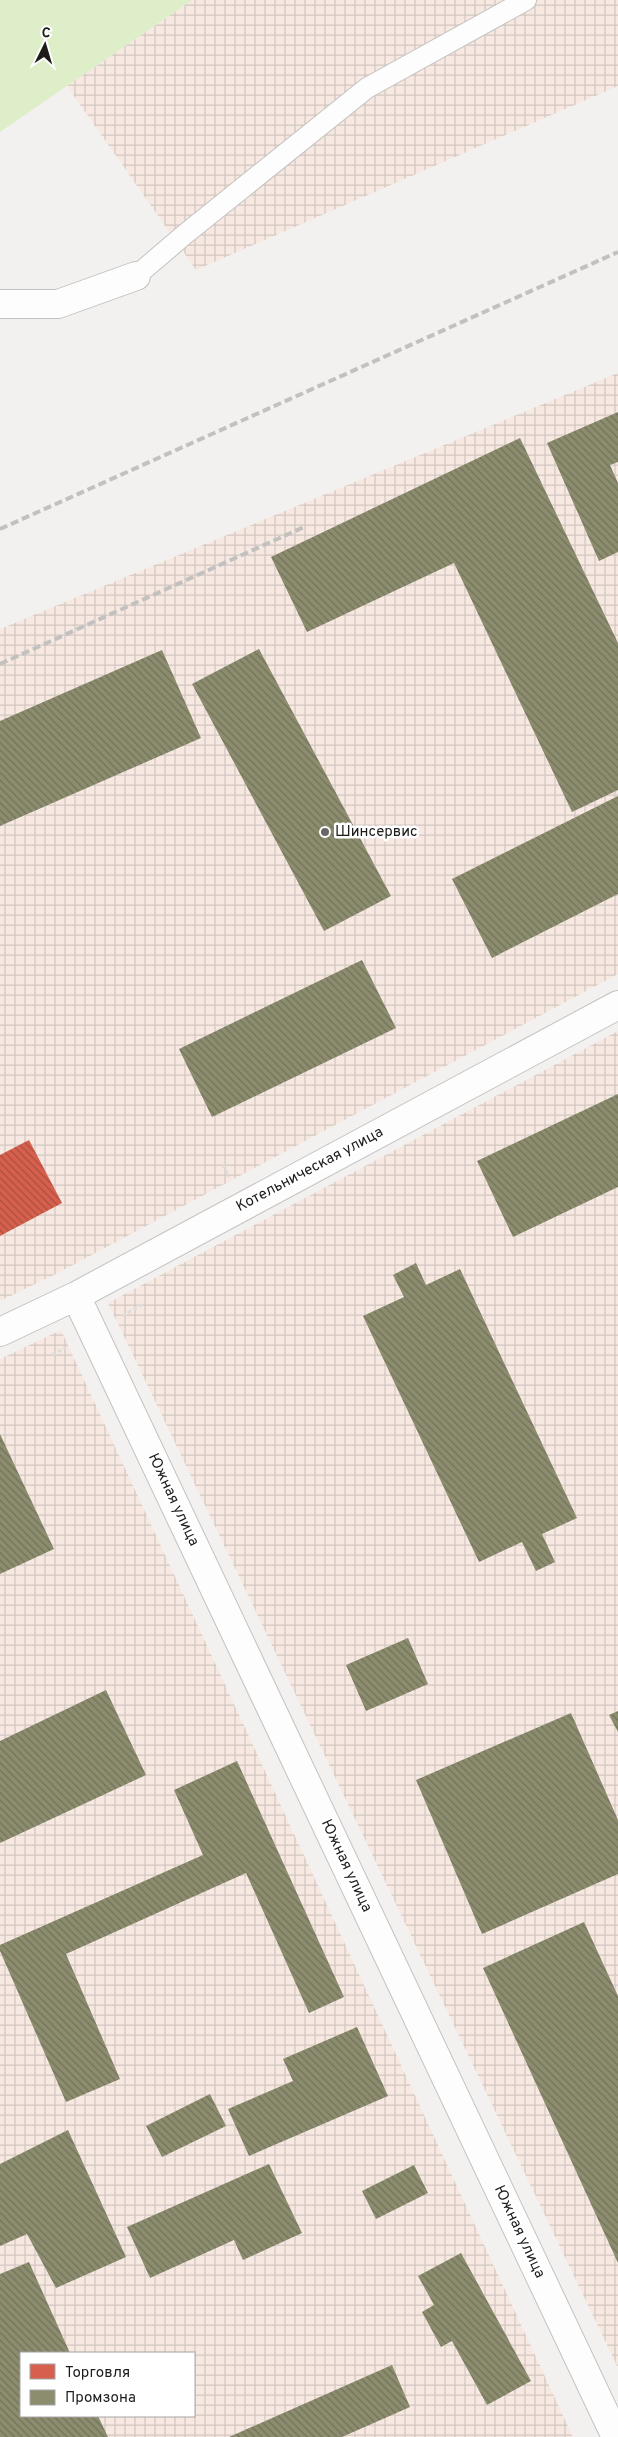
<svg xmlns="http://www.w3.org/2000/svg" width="618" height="2437" font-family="Overpass,sans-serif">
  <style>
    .industrial { fill: url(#industrial-grid); fill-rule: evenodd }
    .green { fill: #ddeec8 }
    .shops { fill: url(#shops-back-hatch) }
    .industry { fill: url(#industry-back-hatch) }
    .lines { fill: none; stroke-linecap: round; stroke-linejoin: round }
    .service-casing { stroke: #c4c2c0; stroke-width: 22 }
    .minor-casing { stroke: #c4c2c0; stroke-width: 30 }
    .tertiary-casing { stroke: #c4c2c0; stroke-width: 30 }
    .path { stroke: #dedddd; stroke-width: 3; stroke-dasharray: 4 2.5; stroke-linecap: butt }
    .service { stroke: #fdfdfd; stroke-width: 20 }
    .minor { stroke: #fdfdfd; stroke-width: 28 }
    .tertiary { stroke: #fdfdfd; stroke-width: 28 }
    .rail { stroke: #c2c1c0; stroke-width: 4; stroke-dasharray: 8 4; stroke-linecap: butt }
    .poi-dot { fill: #686765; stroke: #fff; stroke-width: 2 }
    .labels { text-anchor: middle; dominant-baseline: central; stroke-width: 5; stroke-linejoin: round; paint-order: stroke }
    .poi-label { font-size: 15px; fill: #1d1c1b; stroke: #fff; text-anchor: start }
    .street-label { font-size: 15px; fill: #1d1c1b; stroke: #fff }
  </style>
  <defs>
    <pattern id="industrial-grid" width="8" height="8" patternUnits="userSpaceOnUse" patternTransform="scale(1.25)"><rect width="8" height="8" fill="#f7e9e2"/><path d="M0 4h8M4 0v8" fill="none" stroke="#d3c7c1"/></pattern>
    <pattern id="shops-back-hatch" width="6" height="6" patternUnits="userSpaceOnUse" patternTransform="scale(1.25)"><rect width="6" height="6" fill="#d6604d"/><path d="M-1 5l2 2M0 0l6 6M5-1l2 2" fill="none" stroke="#ad4e3f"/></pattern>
    <pattern id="industry-back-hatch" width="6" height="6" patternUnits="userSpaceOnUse" patternTransform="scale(1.25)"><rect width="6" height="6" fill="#8c8c6e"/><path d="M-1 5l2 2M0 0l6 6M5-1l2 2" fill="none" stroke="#72725a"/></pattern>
  </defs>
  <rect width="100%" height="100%" fill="#f3f1ef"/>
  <!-- industrial -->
  <path class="industrial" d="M 192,0 L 618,0 L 618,86 L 196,270 L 67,86 Z
    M 618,373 L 618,974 L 58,1273 L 0,1301 L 0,629 Z
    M 618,1031 L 618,2368 L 108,1303 Z
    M 61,1330 L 573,2437 L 0,2437 L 0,1359 ZM 21,2353 L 194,2353 L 194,2416 L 21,2416 Z"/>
  <!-- green -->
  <path class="green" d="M 0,0 L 192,0 L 0,132 Z"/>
  <!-- shops -->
  <path class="shops" d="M 29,1140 L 62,1203 L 0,1236 L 0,1155 Z"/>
  <!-- industry -->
  <path class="industry" d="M 618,412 L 618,462 L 610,465 L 618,483 L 618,552 L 599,561 L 547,443 Z
    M 520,438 L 618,643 L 618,790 L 572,812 L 454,563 L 307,632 L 271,557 Z
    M 259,649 L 391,896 L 324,931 L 192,684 Z
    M 162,650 L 201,738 L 0,826 L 0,721 Z
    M 618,796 L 618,894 L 492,958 L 452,879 Z
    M 362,960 L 396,1028 L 212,1117 L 179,1049 Z
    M 618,1094 L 618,1187 L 513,1237 L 477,1161 Z
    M 416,1263 L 426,1285 L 460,1269 L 577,1518 L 542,1534 L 555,1562 L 536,1571 L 522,1542 L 479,1562 L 363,1316 L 404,1297 L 393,1275 Z
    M 0,1434 L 54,1549 L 0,1574 Z
    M 408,1638 L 428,1684 L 366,1711 L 346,1665 Z
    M 106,1690 L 146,1775 L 0,1843 L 0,1741 Z
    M 618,1711 L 618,1732 L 609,1715 Z
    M 571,1713 L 618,1820 L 618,1874 L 482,1934 L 416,1780 Z
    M 237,1761 L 344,1997 L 309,2013 L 246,1873 L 66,1954 L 120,2079 L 66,2102 L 0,1951 L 0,1945 L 203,1855 L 174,1790 Z
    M 584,1922 L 618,1996 L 618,2263 L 483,1968 Z
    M 357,2027 L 388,2096 L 249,2156 L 228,2109 L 293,2081 L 283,2059 Z
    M 210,2094 L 226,2126 L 162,2157 L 146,2126 Z
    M 68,2130 L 126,2257 L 56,2288 L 27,2234 L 0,2246 L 0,2164 Z
    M 269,2164 L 302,2233 L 243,2260 L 234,2240 L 150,2278 L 127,2227 Z
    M 414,2165 L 428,2193 L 376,2219 L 362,2191 Z
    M 461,2253 L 531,2381 L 487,2405 L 452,2341 L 441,2347 L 422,2312 L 434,2305 L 418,2276 Z
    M 29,2262 L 70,2353 L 21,2353 L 21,2416 L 98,2416 L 108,2437 L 0,2437 L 0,2274 Z
    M 392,2365 L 410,2407 L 342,2437 L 229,2437 Z"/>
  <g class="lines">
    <defs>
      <path id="service" d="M 136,276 L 184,235 L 367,88 L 526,0"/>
      <path id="minor" d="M 0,304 L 58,304 L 136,276"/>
      <path id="tertiary" d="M 76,1296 L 616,2437
        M 0,1332 L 76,1296 L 618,1005"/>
    </defs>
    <!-- service casing -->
    <use href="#service" class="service-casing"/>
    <!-- minor casing -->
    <use href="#minor" class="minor-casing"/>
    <!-- tertiary casing -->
    <use href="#tertiary" class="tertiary-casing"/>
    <!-- path -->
    <path class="path" d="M 223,1164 L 229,1177
      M 122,1316 L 143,1304
      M 52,1355 L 65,1348"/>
    <!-- service -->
    <use href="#service" class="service"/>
    <!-- minor -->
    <use href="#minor" class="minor"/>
    <!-- tertiary -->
    <use href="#tertiary" class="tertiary"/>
    <!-- rail -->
    <path class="rail" d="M 0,529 L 618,252
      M 0,664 L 304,527"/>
  </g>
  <!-- markers -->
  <circle class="poi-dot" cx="325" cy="832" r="5"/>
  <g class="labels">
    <!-- poi labels -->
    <g class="poi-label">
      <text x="335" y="832">Шинсервис</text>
    </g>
    <!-- street labels -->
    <g class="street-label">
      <text transform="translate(310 1170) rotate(-28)">Котельническая улица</text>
      <text transform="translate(173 1500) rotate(65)">Южная улица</text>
      <text transform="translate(346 1866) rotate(65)">Южная улица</text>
      <text transform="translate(519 2232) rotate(65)">Южная улица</text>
    </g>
  </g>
  <!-- legend -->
  <rect x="20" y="2352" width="175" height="65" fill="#ffffff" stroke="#a5a4a4"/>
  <rect x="30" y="2364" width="25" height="15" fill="#d6604d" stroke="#a5a4a4"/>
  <text x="65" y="2377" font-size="15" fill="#1d1c1b">Торговля</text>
  <rect x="30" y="2390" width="25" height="15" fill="#8c8c6e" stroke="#a5a4a4"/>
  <text x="65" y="2402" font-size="15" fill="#1d1c1b">Промзона</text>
  <!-- north arrow -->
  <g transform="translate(45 45) rotate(5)" stroke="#ffffff" stroke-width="4" paint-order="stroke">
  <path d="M0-4L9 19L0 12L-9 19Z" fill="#1d1c1b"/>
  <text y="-8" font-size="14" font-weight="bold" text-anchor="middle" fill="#1d1c1b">С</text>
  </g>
</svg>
